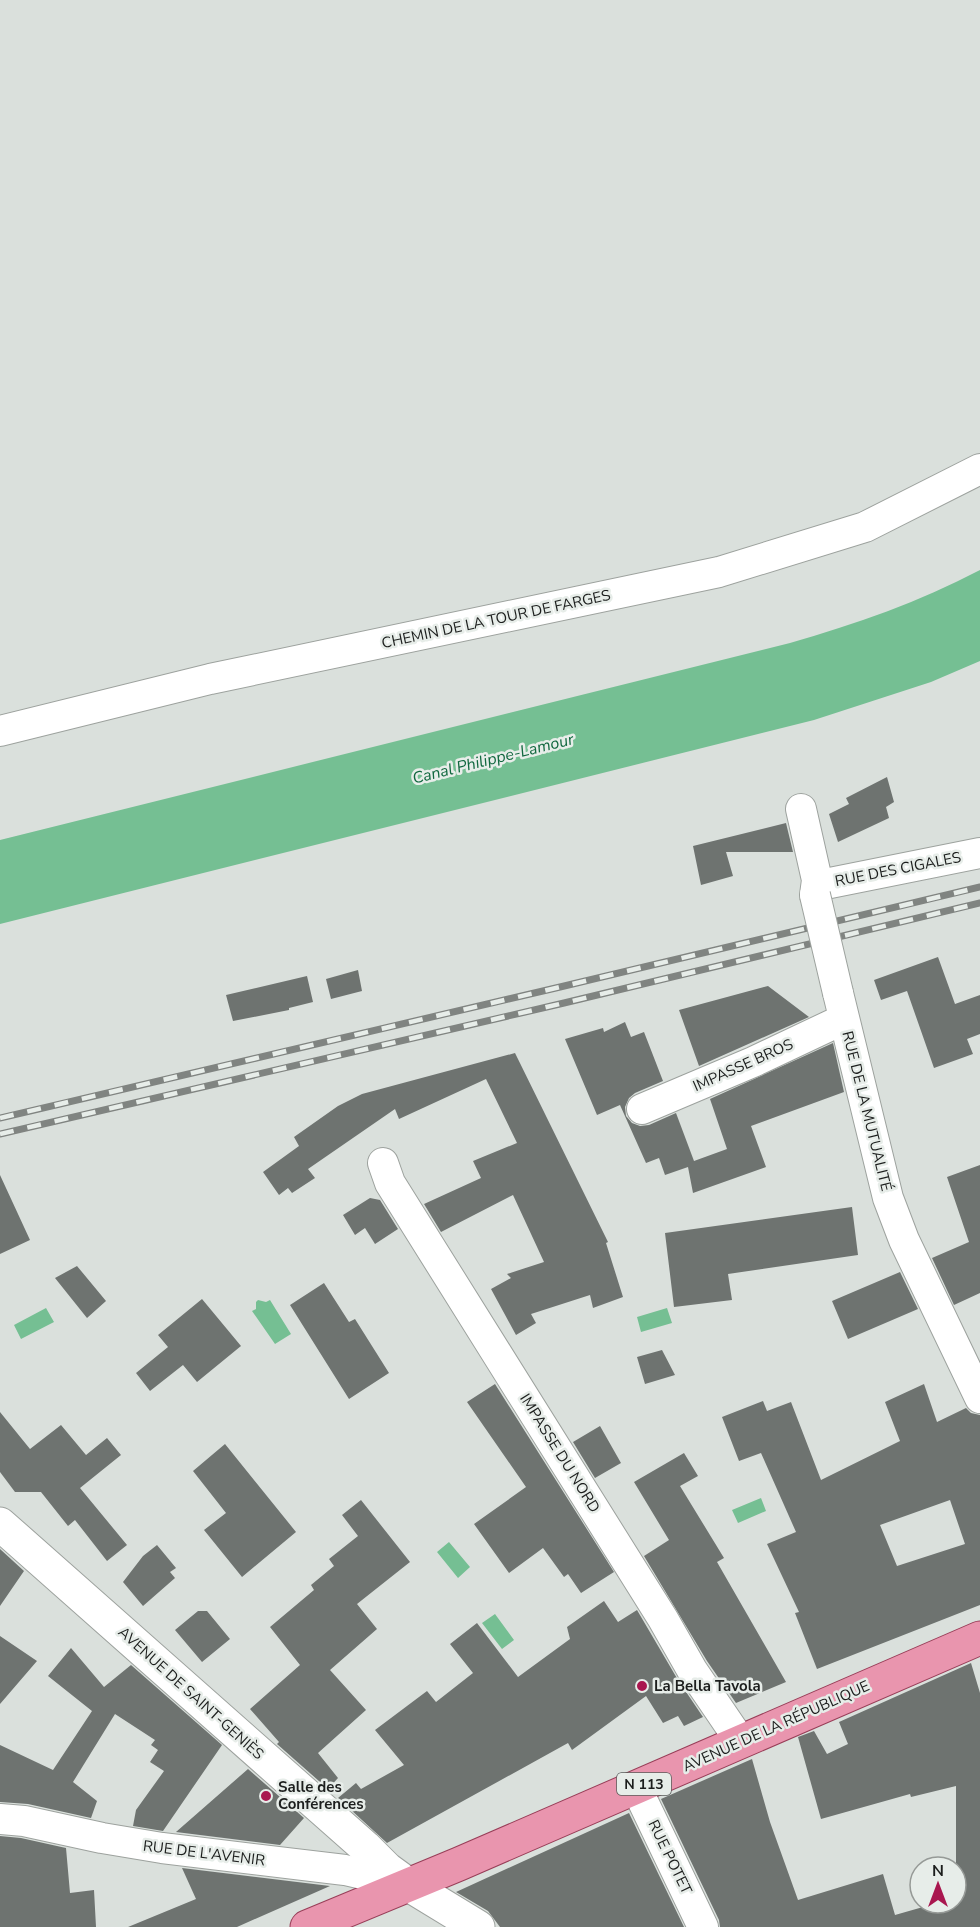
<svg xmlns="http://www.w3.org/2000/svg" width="980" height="1927" font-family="'Nunito Sans',sans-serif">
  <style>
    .water { fill: #75bf93 }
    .building { fill: #6e7370; fill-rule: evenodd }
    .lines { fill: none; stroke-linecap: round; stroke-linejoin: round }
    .minor-casing { stroke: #9da29e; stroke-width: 32 }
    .tertiary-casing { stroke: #9da29e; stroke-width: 35 }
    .primary-casing { stroke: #983e58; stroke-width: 35 }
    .minor { stroke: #fff; stroke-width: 30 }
    .tertiary { stroke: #fff; stroke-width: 33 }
    .primary { stroke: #e995ae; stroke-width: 33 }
    .rail-casing { stroke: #808481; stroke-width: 7 }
    .rail { stroke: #e7ede9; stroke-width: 4.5; stroke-dasharray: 14; stroke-linecap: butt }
    .minor-bridge-casing { stroke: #9da29e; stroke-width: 32; stroke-linecap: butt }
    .minor-bridge { stroke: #fff; stroke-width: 30 }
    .poi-dot { fill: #a9174f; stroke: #e7ede9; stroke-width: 2 }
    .labels { text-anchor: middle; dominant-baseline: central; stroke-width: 5; stroke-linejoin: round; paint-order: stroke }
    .shield { fill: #e7ede9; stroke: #595c5a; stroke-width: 1.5 }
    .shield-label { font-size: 14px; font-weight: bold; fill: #1c1e1d }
    .street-label { font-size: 15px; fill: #1c1e1d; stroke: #e7ede9 }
    .poi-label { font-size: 15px; font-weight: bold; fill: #1c1e1d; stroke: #e7ede9; text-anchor: start }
    .water-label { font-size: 16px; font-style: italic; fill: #11683f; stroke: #e7ede9 }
  </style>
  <rect width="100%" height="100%" fill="#dae0dc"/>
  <!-- water -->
  <path class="water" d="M 980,570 L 980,661 L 931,682 L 814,720 L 0,924 L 0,840 L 790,643 C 856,624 919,602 980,570 Z
    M 258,1300 L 266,1302 L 270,1300 L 291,1334 L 275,1344 L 252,1311 L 256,1309 L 256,1302 Z
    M 46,1308 L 54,1322 L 21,1339 L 14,1325 Z
    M 667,1308 L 672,1323 L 641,1332 L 637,1317 Z
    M 761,1498 L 766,1511 L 738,1523 L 732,1510 Z
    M 449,1542 L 470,1567 L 458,1578 L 437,1552 Z
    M 495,1614 L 514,1640 L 502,1649 L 482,1623 Z"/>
  <!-- building -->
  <path class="building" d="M 887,777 L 894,802 L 886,807 L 889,818 L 838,842 L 829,814 L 849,804 L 846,798 Z
    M 786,823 L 793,852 L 726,852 L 733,876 L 701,885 L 693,846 Z
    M 938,957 L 955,1004 L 980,995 L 980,1034 L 967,1039 L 973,1054 L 934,1068 L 907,991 L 881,1000 L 874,980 Z
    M 358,970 L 362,991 L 331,999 L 326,979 Z
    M 307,976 L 313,1002 L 289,1008 L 289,1010 L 233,1021 L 226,995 Z
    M 768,986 L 809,1017 L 699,1066 L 679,1010 Z
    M 625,1022 L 631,1037 L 644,1032 L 663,1081 L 635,1093 L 629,1098 L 625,1107 L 626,1116 L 632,1123 L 640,1126 L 649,1125 L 676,1113 L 694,1161 L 727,1149 L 710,1099 L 833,1043 L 844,1092 L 751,1126 L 766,1167 L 693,1193 L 688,1167 L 665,1175 L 659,1158 L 646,1163 L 620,1105 L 597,1115 L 565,1039 L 603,1028 L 604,1032 Z
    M 515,1053 L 608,1242 L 606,1243 L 623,1297 L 593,1308 L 590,1295 L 531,1314 L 536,1323 L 516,1335 L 491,1289 L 511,1278 L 507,1274 L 544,1262 L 513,1195 L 441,1232 L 424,1204 L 481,1178 L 473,1161 L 517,1143 L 486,1079 L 399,1119 L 395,1109 L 308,1169 L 315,1178 L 292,1193 L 288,1188 L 279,1195 L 263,1172 L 299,1146 L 294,1137 L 338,1106 L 362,1094 Z
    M 980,1165 L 980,1293 L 954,1305 L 932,1258 L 969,1242 L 947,1177 Z
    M 0,1175 L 30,1240 L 0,1254 Z
    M 370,1198 L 380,1200 L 398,1229 L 375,1244 L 365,1228 L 355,1235 L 343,1215 Z
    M 852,1207 L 858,1255 L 728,1274 L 732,1300 L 674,1307 L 665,1233 Z
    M 77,1266 L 106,1301 L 87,1318 L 55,1278 Z
    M 900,1272 L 918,1309 L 848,1339 L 832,1301 Z
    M 324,1283 L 349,1322 L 355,1319 L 389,1373 L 349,1399 L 290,1305 Z
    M 202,1299 L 241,1346 L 197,1382 L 183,1365 L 150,1391 L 136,1373 L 168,1347 L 158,1335 Z
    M 662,1350 L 675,1375 L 645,1384 L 637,1357 Z
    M 495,1384 L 614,1572 L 581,1593 L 568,1574 L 564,1577 L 543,1548 L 509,1573 L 474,1524 L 526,1487 L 467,1402 Z
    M 924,1384 L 937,1422 L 966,1408 L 971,1413 L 980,1415 L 980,1605 L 817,1669 L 795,1613 L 799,1612 L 767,1544 L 796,1532 L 761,1453 L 739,1461 L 722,1417 L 763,1401 L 767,1411 L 791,1402 L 821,1480 L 900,1441 L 885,1402 ZM 950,1500 L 965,1544 L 897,1566 L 880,1525 Z
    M 0,1412 L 30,1449 L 61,1425 L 86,1455 L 107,1438 L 121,1455 L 80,1488 L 127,1545 L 107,1561 L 75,1520 L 68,1526 L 41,1492 L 15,1492 L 0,1472 Z
    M 600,1426 L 621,1463 L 595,1478 L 573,1442 Z
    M 225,1444 L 296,1532 L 242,1577 L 204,1530 L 226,1513 L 193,1471 Z
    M 684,1453 L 698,1476 L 680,1486 L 724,1558 L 717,1562 L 786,1682 L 736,1703 L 707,1661 L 644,1556 L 669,1540 L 634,1482 Z
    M 361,1500 L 410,1562 L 357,1604 L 377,1629 L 330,1670 L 366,1710 L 318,1753 L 338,1778 L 328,1789 L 277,1744 L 279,1742 L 250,1709 L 300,1665 L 270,1627 L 314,1590 L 311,1585 L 334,1566 L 329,1559 L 358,1536 L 342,1515 Z
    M 157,1545 L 176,1568 L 170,1572 L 175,1578 L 143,1606 L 123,1582 L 143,1556 Z
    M 0,1549 L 24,1571 L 0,1606 Z
    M 604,1601 L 618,1622 L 637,1610 L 678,1680 L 703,1717 L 684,1726 L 678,1716 L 663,1723 L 646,1696 L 572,1750 L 568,1743 L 387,1843 L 338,1798 L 356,1783 L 361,1789 L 404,1765 L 375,1730 L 427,1691 L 436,1702 L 473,1673 L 450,1644 L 477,1623 L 518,1677 L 570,1639 L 567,1627 Z
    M 198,1611 L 207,1611 L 230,1639 L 202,1662 L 175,1630 Z
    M 0,1636 L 37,1661 L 0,1704 Z
    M 71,1648 L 104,1687 L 131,1665 L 222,1745 L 163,1831 L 133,1826 L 136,1810 L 164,1771 L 150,1762 L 158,1750 L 151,1745 L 155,1740 L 115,1714 L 73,1782 L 97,1801 L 91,1818 L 28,1804 L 0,1802 L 0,1745 L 53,1770 L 92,1711 L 48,1676 Z
    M 971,1663 L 980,1693 L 980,1927 L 720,1927 L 719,1920 L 661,1799 L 752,1759 L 770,1822 L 798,1900 L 883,1874 L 895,1915 L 937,1903 L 956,1903 L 956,1786 L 911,1797 L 910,1794 L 821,1819 L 798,1737 L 814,1731 L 827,1754 L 848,1744 L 839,1722 Z
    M 248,1769 L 304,1818 L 280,1845 L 176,1832 Z
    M 629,1813 L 684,1927 L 500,1927 L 488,1911 L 456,1892 Z
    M 0,1836 L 21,1838 L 66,1848 L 70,1893 L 94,1890 L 96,1927 L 0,1927 Z
    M 182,1868 L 330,1886 L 237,1927 L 128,1927 L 196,1899 Z"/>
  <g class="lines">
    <defs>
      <path id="minor" d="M 0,731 L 210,679 L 719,572 L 865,527 L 980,469
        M 801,809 L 817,880 L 815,895
        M 817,880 L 830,883 L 980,853
        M 838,993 L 888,1198 L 904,1240 L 980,1398
        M 642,1109 L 753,1062 L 844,1019
        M 383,1163 L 390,1183 L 663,1619 L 692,1670 L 741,1742
        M 636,1787 L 703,1927
        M 0,1819 L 24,1821 L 102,1838 L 162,1848 L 345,1870 L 409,1885"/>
      <path id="tertiary" d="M 0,1524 L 365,1847 L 387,1869 L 409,1885 L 478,1927"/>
      <path id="primary" d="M 307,1927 L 459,1864 L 980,1638"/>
    </defs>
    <!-- minor casing -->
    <use href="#minor" class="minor-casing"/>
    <!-- tertiary casing -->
    <use href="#tertiary" class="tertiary-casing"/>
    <!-- primary casing -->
    <use href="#primary" class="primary-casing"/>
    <!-- minor -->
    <use href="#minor" class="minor"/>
    <!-- tertiary -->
    <use href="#tertiary" class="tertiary"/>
    <!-- primary -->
    <use href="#primary" class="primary"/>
    <defs>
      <path id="rail" d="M 0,1118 L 560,987 L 980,887
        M 0,1134 L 564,1003 L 980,903"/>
    </defs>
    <!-- rail casing -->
    <use href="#rail" class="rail-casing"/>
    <!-- rail -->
    <use href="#rail" class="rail"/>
    <defs>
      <path id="minor-bridge" d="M 815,895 L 838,993"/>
    </defs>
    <!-- minor-bridge casing -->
    <use href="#minor-bridge" class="minor-bridge-casing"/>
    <!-- minor-bridge -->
    <use href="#minor-bridge" class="minor-bridge"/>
  </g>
  <!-- markers -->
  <g class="poi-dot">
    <circle cx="642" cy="1686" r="6"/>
    <circle cx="266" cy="1796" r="6"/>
  </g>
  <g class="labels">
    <!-- shield labels -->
    <rect class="shield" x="617" y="1773" width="54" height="22" rx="4.5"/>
    <g class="shield-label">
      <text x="644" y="1784">N 113</text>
    </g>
    <!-- street labels -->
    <g class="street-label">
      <text transform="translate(496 619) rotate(-12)">CHEMIN DE LA TOUR DE FARGES</text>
      <text transform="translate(898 869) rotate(-11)">RUE DES CIGALES</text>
      <text transform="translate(743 1065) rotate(-24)">IMPASSE BROS</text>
      <text transform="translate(867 1111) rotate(76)">RUE DE LA MUTUALITÉ</text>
      <text transform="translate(560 1453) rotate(58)">IMPASSE DU NORD</text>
      <text transform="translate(191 1693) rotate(42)">AVENUE DE SAINT-GENIÈS</text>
      <text transform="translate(776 1726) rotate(-24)">AVENUE DE LA RÉPUBLIQUE</text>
      <text transform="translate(204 1853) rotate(7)">RUE DE L'AVENIR</text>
      <text transform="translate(670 1857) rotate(64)">RUE POTET</text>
    </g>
    <!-- poi labels -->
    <g class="poi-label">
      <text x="654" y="1686">La Bella Tavola</text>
      <text x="278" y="1787">Salle des<tspan x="278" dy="17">Conférences</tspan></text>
    </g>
    <!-- water labels -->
    <g class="water-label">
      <text transform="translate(493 759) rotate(-14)">Canal Philippe-Lamour</text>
    </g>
  </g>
  <!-- north arrow -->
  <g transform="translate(938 1885)"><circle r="28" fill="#e7ede9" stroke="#969a97" stroke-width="1.5"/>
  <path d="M0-4.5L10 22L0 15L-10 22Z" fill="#a9174f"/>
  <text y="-9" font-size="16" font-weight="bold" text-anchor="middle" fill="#1c1e1d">N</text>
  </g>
</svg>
